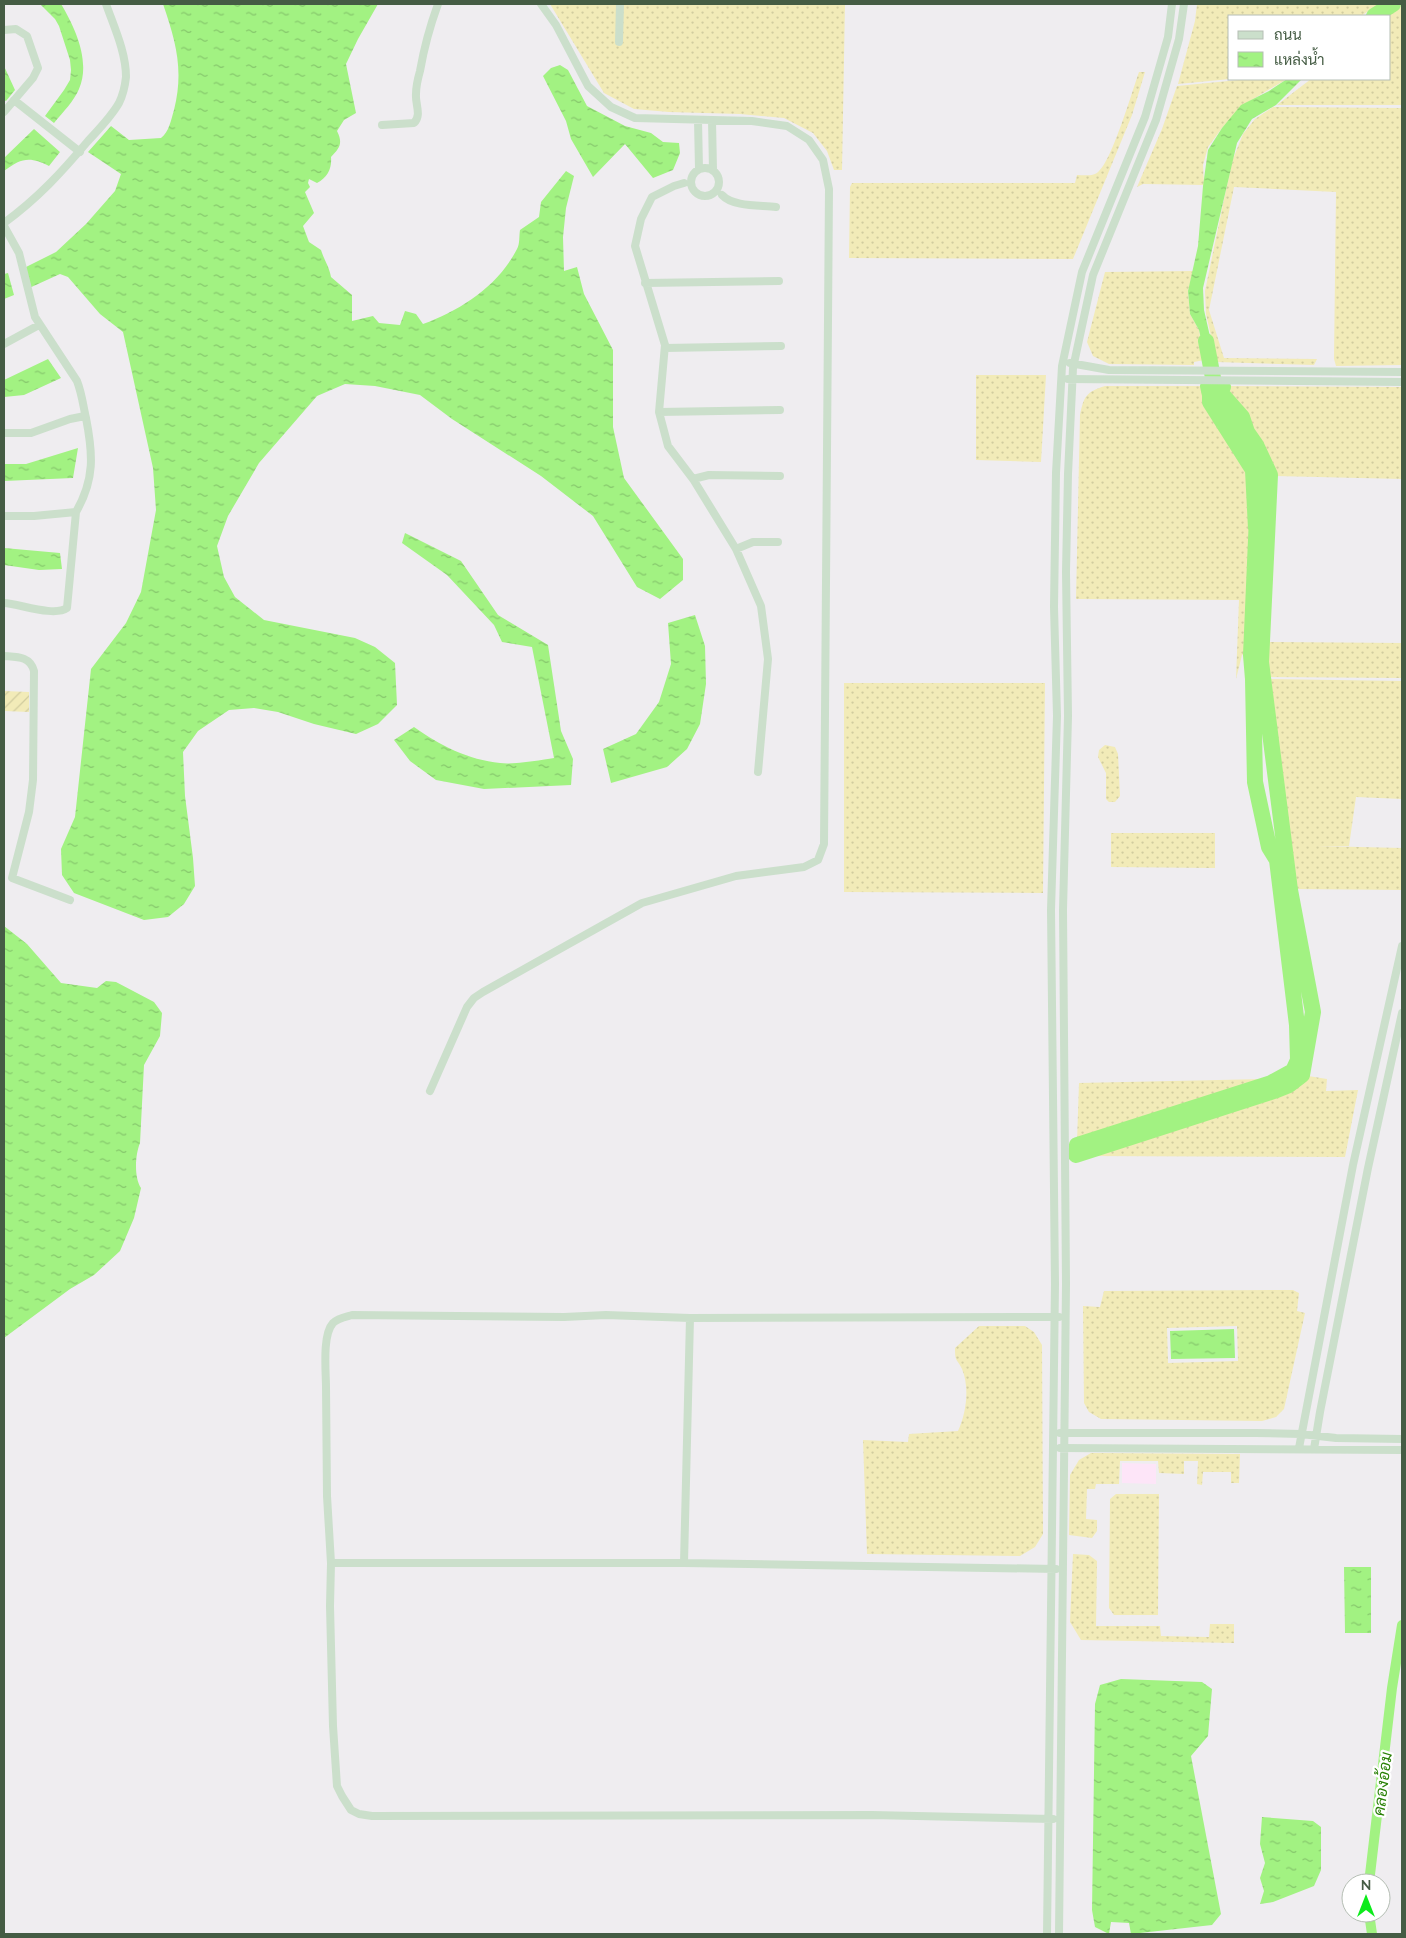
<svg xmlns="http://www.w3.org/2000/svg" width="1406" height="1938" font-family="Mulish,Sarabun,sans-serif">
  <style>
    .commercial { fill: #fde5f8 }
    .grass { fill: url(#grass-dots); fill-rule: evenodd }
    .garden { fill: url(#garden-furrows) }
    .water { fill: url(#water-ripples) }
    .lines { fill: none; stroke-linecap: round; stroke-linejoin: round }
    .canal { stroke: #a2f282; stroke-width: 10 }
    .river { stroke: #a2f282; stroke-width: 16 }
    .minor { stroke: #cbdfcb; stroke-width: 8 }
    .labels { text-anchor: middle; dominant-baseline: central; stroke-width: 4.5; stroke-linejoin: round; paint-order: stroke }
    .water-label { font-size: 16px; font-style: italic; fill: #2a8107; stroke: #fff }
  </style>
  <defs>
    <pattern id="grass-dots" width="8" height="8" patternUnits="userSpaceOnUse" patternTransform="scale(1.25)"><rect width="8" height="8" fill="#f2ebb8"/><path d="M2 2h.1M6 6h.1" fill="none" stroke="#d1cc9f" stroke-width="1.8" stroke-linecap="round"/></pattern>
    <pattern id="garden-furrows" width="10" height="10" patternUnits="userSpaceOnUse" patternTransform="scale(1.25)"><rect width="10" height="10" fill="#f2ebb8"/><path d="M-1 1l2-2M0 10L10 0M9 11l2-2" fill="none" stroke="#d1cc9f"/></pattern>
    <pattern id="water-ripples" width="26" height="14" patternUnits="userSpaceOnUse" patternTransform="scale(1.25)"><rect width="26" height="14" fill="#a2f282"/><path d="M2 4q2-2 4 0t4 0M15 11q2-2 4 0t4 0" fill="none" stroke="#86c76c"/></pattern>
  </defs>
  <rect width="100%" height="100%" fill="#efedf0"/>
  <!-- commercial -->
  <path class="commercial" d="M 1122,1463 L 1156,1464 L 1156,1484 L 1122,1483 Z"/>
  <!-- grass -->
  <path class="grass" d="M 550,4 L 845,4 L 842,170 L 834,170 L 827,151 L 813,133 L 784,118 L 740,114 L 669,112 L 634,109 L 604,93 Z
    M 1197,4 L 1379,4 L 1361,16 L 1230,16 L 1230,79 L 1178,84 L 1195,21 Z
    M 1402,5 L 1402,105 L 1277,105 L 1311,79 L 1390,79 L 1390,16 L 1384,16 Z
    M 1139,72 L 1145,72 L 1132,115 L 1073,259 L 849,258 L 850,187 L 852,183 L 1075,183 L 1077,175 C 1084,175 1094,177 1099,171 C 1112,160 1132,92 1139,72 Z
    M 1249,79 L 1287,79 L 1243,105 L 1222,128 L 1208,147 L 1203,165 L 1204,185 L 1143,184 L 1137,187 L 1162,129 L 1177,86 Z
    M 1273,107 L 1402,108 L 1402,365 L 1336,366 L 1334,359 L 1336,192 L 1234,187 L 1209,310 L 1224,358 L 1317,359 L 1314,365 L 1217,362 L 1206,314 L 1205,291 L 1226,190 L 1233,159 L 1243,134 L 1255,119 Z
    M 1193,271 L 1188,291 L 1190,314 L 1199,330 L 1204,360 L 1194,362 L 1194,365 L 1109,364 L 1093,356 L 1087,342 L 1105,272 Z
    M 976,375 L 1046,375 L 1041,462 L 976,460 Z
    M 1105,386 L 1208,386 L 1210,402 L 1253,470 L 1251,650 L 1242,655 L 1236,679 L 1239,600 L 1076,599 L 1080,415 C 1084,396 1086,392 1105,386 Z
    M 1224,386 L 1402,387 L 1402,479 L 1275,476 L 1264,462 L 1256,445 L 1247,432 L 1242,417 L 1222,393 Z
    M 1265,642 L 1402,643 L 1402,678 L 1265,677 Z
    M 1265,679 L 1402,681 L 1402,799 L 1356,797 L 1349,846 L 1317,846 L 1402,848 L 1402,890 L 1293,889 Z
    M 844,683 L 1045,683 L 1043,893 L 844,892 Z
    M 1105,745 L 1115,747 L 1118,754 L 1120,796 L 1115,802 L 1109,802 L 1106,799 L 1106,773 L 1098,757 L 1099,750 Z
    M 1111,833 L 1215,833 L 1215,868 L 1111,867 Z
    M 1298,1060 L 1293,1071 L 1274,1083 L 1077,1142 L 1079,1083 L 1264,1079 L 1286,1073 Z
    M 1302,1075 L 1327,1079 L 1326,1091 L 1358,1090 L 1345,1157 L 1078,1156 L 1271,1092 L 1289,1085 Z
    M 1293,1290 L 1299,1293 L 1297,1311 L 1305,1313 L 1284,1409 L 1276,1417 L 1262,1421 L 1101,1419 L 1089,1412 L 1084,1403 L 1083,1306 L 1100,1307 L 1104,1291 ZM 1237,1326 L 1238,1361 L 1168,1363 L 1167,1328 Z
    M 979,1326 L 1025,1326 L 1034,1332 L 1042,1345 L 1043,1534 L 1035,1547 L 1020,1556 L 867,1554 L 863,1440 L 908,1442 L 909,1434 L 958,1431 C 966,1414 970,1388 962,1369 C 957,1358 955,1363 955,1348 Z
    M 1091,1453 L 1240,1454 L 1239,1483 L 1231,1483 L 1231,1472 L 1203,1472 L 1202,1485 L 1197,1484 L 1198,1461 L 1184,1461 L 1184,1474 L 1159,1473 L 1158,1461 L 1120,1461 L 1119,1484 L 1096,1484 L 1095,1489 L 1087,1489 L 1086,1519 L 1097,1520 L 1097,1531 L 1092,1538 L 1069,1535 L 1070,1475 L 1079,1460 Z
    M 1116,1494 L 1159,1494 L 1158,1615 L 1114,1615 L 1109,1608 L 1110,1499 Z
    M 1073,1554 L 1089,1555 L 1097,1561 L 1096,1626 L 1160,1626 L 1161,1636 L 1209,1637 L 1210,1624 L 1234,1624 L 1234,1643 L 1081,1640 L 1070,1622 Z"/>
  <!-- garden -->
  <path class="garden" d="M 4,691 L 29,692 L 29,712 L 4,711 Z"/>
  <!-- water -->
  <path class="water" d="M 40,4 L 61,4 C 75,27 91,62 79,89 C 74,101 63,112 54,123 L 45,116 L 64,90 L 70,80 L 71,70 L 70,60 L 59,26 L 55,19 Z
    M 163,4 L 378,4 L 358,39 L 346,64 L 356,113 L 344,120 L 337,131 C 343,143 340,148 331,157 C 332,168 328,177 317,183 L 309,179 L 308,183 L 310,187 L 305,192 L 314,213 L 303,226 L 309,242 L 321,250 C 324,260 329,266 331,277 L 352,295 L 352,321 L 373,316 L 379,323 L 400,325 L 405,311 L 416,314 L 423,324 C 461,310 498,286 517,249 C 520,244 519,236 520,230 L 539,217 L 541,202 L 566,171 L 574,176 L 566,208 L 563,237 L 564,271 L 577,267 L 584,294 L 613,350 L 613,427 L 624,478 L 683,559 L 683,580 L 660,599 L 637,587 L 593,516 L 541,476 L 452,419 L 420,395 L 375,386 L 345,384 L 317,396 L 259,463 L 228,516 L 217,546 L 224,577 L 235,597 L 264,620 L 355,638 L 375,647 L 395,663 L 397,705 L 378,724 L 356,734 L 314,724 L 278,712 L 254,708 L 229,710 L 198,731 L 183,752 L 185,796 L 193,858 L 195,886 L 184,904 L 168,917 L 144,920 L 74,893 L 62,875 L 61,849 L 75,817 L 91,669 L 126,623 L 141,592 L 156,510 L 153,468 L 123,332 L 100,314 L 68,277 L 60,274 L 27,289 L 24,268 L 56,252 L 86,224 L 115,191 L 121,174 L 88,152 L 111,126 L 129,140 L 161,138 C 169,132 171,120 174,110 C 184,70 176,42 163,4 Z
    M 560,65 L 568,70 L 587,106 L 625,126 L 651,133 L 663,142 L 679,143 L 680,153 L 673,170 L 653,178 L 625,144 L 593,177 L 571,139 L 566,121 L 543,76 L 551,68 Z
    M 4,66 L 15,90 L 6,101 L 4,100 Z
    M 1287,79 L 1302,79 L 1276,105 L 1252,119 L 1237,143 L 1203,288 L 1204,310 L 1216,363 L 1203,363 L 1203,348 L 1199,330 L 1190,314 L 1188,291 L 1198,246 L 1203,186 L 1208,150 L 1222,128 L 1241,105 L 1269,91 Z
    M 34,129 L 60,152 L 49,166 C 30,156 21,158 4,171 L 4,158 Z
    M 8,273 L 14,295 L 4,299 L 4,274 Z
    M 48,359 L 61,378 L 24,395 L 4,397 L 4,380 Z
    M 78,448 L 73,478 L 4,481 L 4,464 L 26,464 Z
    M 405,533 L 461,561 L 498,615 L 548,645 L 561,731 L 573,759 L 571,785 L 484,789 L 436,780 L 410,761 L 394,740 L 414,727 C 439,745 469,760 500,763 C 513,765 541,760 554,758 L 532,647 L 502,642 L 494,625 L 447,575 L 402,543 Z
    M 4,548 L 60,553 L 62,569 L 39,570 L 4,565 Z
    M 695,615 L 705,646 L 706,684 L 700,724 L 687,749 L 667,767 L 611,783 L 603,749 L 636,734 L 659,702 L 671,664 L 668,623 Z
    M 4,926 L 27,944 L 61,983 L 97,988 L 106,981 L 116,982 L 154,1002 L 162,1013 L 160,1036 L 144,1065 L 140,1143 C 135,1155 134,1177 141,1188 L 134,1218 L 120,1251 L 94,1275 L 70,1289 L 4,1338 Z
    M 1234,1329 L 1235,1358 L 1171,1359 L 1170,1331 Z
    M 1344,1567 L 1371,1567 L 1371,1633 L 1345,1633 Z
    M 1121,1679 L 1202,1682 L 1212,1689 L 1208,1736 L 1191,1756 L 1221,1914 L 1212,1925 L 1131,1934 L 1129,1923 L 1111,1922 L 1109,1934 L 1095,1927 L 1092,1910 L 1095,1704 L 1100,1685 Z
    M 1262,1817 L 1313,1821 L 1321,1827 L 1321,1870 L 1314,1886 L 1273,1902 L 1260,1904 L 1264,1891 L 1260,1878 L 1265,1863 L 1260,1844 Z"/>
  <g class="lines">
    <!-- canal -->
    <path class="canal" d="M 1369,1883 L 1392,1688 L 1402,1625
      M 1369,1913 L 1372,1934"/>
    <!-- river -->
    <path class="river" d="M 1374,16 L 1393,4
      M 1206,341 L 1218,404 L 1259,471 L 1251,655 L 1253,679 L 1255,782 L 1269,847 L 1277,860 L 1297,1025 L 1298,1060 L 1293,1071 L 1271,1083 L 1077,1145 L 1076,1155 L 1274,1091 L 1289,1085 L 1302,1075 L 1313,1012 L 1290,890 L 1261,662 L 1270,475 L 1256,445 L 1247,432 L 1242,417 L 1220,392 L 1223,387 L 1208,386 L 1210,395 L 1210,402 L 1253,470 L 1256,528"/>
    <!-- minor -->
    <path class="minor" d="M 4,30 L 16,29 L 27,36 L 38,68 L 33,78 L 4,112
      M 619,42 L 620,4
      M 14,100 L 80,152
      M 698,120 L 699,169
      M 712,120 L 713,170
      M 382,125 L 414,123 C 422,115 415,104 416,94 C 416,86 418,78 420,71 C 424,48 430,26 438,4
      M691 182a14 14 0 1 1 28 0a14 14 0 1 1-28 0Z
      M 684,183 L 674,186 L 652,197 L 641,219 L 635,246 L 665,345 L 659,412 L 668,446 L 693,479 L 736,549 L 761,606 L 768,659 L 758,772
      M 722,195 C 733,207 760,205 776,207
      M 4,223 C 38,198 61,173 88,141 C 99,129 111,117 119,103 C 123,95 125,86 126,77 C 126,52 114,27 106,4
      M 4,226 L 19,253 L 35,317 L 77,381 C 82,394 83,405 86,418 C 93,454 95,479 76,512 L 67,608 C 54,617 20,604 4,603
      M 645,283 L 779,281
      M 4,344 L 39,325
      M 665,348 L 781,346
      M 1070,363 L 1109,370 L 1402,372
      M 1068,379 L 1402,382
      M 659,412 L 780,410
      M 4,433 L 31,433 L 70,419 L 85,416
      M 693,479 L 709,475 L 780,476
      M 4,516 L 34,516 L 76,512
      M 736,549 L 753,542 L 778,542
      M 4,656 C 17,657 30,656 34,671 L 33,780 L 29,812 L 12,878 L 70,900
      M 430,1091 L 467,1007 L 474,998 L 483,992 L 642,903 L 736,876 L 804,867 L 818,860 L 824,844 L 829,189 L 823,160 L 809,140 L 787,126 L 752,121 L 635,118 L 611,107 L 588,86 L 556,25 L 541,4
      M 1060,1433 L 1256,1433 L 1301,1434 L 1336,1438 L 1402,1439
      M 1060,1448 L 1402,1450
      M 1299,1448 L 1353,1165 L 1402,946
      M 1314,1449 L 1320,1412 L 1368,1168 L 1402,1013
      M 331,1563 L 684,1563 L 1056,1569
      M 684,1563 L 690,1318
      M 1053,1819 L 872,1815 L 372,1816 L 359,1814 L 351,1810 L 342,1796 L 337,1786 L 333,1726 L 330,1606 L 331,1563 L 327,1496 L 326,1387 C 326,1372 322,1335 333,1323 C 338,1318 345,1317 352,1315 L 564,1317 L 606,1315 L 690,1318 L 1059,1317
      M 1047,1934 L 1055,1284 L 1051,910 L 1057,716 L 1054,607 L 1056,473 L 1062,366 L 1082,272 L 1145,117 L 1168,37 L 1172,4
      M 1059,1934 L 1066,1284 L 1063,910 L 1068,716 L 1066,572 L 1068,474 L 1073,368 L 1093,275 L 1156,120 L 1179,39 L 1184,4"/>
  </g>
  <g class="labels">
    <!-- water labels -->
    <g class="water-label">
      <text transform="translate(1382 1784) rotate(-83)">คลองอ้อม</text>
    </g>
  </g>
  <!-- border -->
  <rect width="1406" height="1938" fill="none" stroke="#455c44" stroke-width="10"/>
  <!-- legend -->
  <rect x="1228" y="15" width="162" height="65" fill="#ffffff" stroke="#b5beb4"/>
  <rect x="1238" y="31" width="25" height="8" fill="#cbdfcb" stroke="#b5beb4"/>
  <text x="1274" y="40" font-size="15" fill="#455c44">ถนน</text>
  <rect x="1238" y="52" width="25" height="15" fill="url(#water-ripples)" stroke="#b5beb4"/>
  <text x="1274" y="65" font-size="15" fill="#455c44">แหล่งน้ำ</text>
  <!-- north arrow -->
  <g transform="translate(1366 1898)"><circle r="24" fill="#ffffff" stroke="#b5beb4"/>
  <path d="M0-4L9 19L0 12L-9 19Z" fill="#0deb1c"/>
  <text y="-8" font-size="14" font-weight="bold" text-anchor="middle" fill="#455c44">N</text>
  </g>
</svg>
